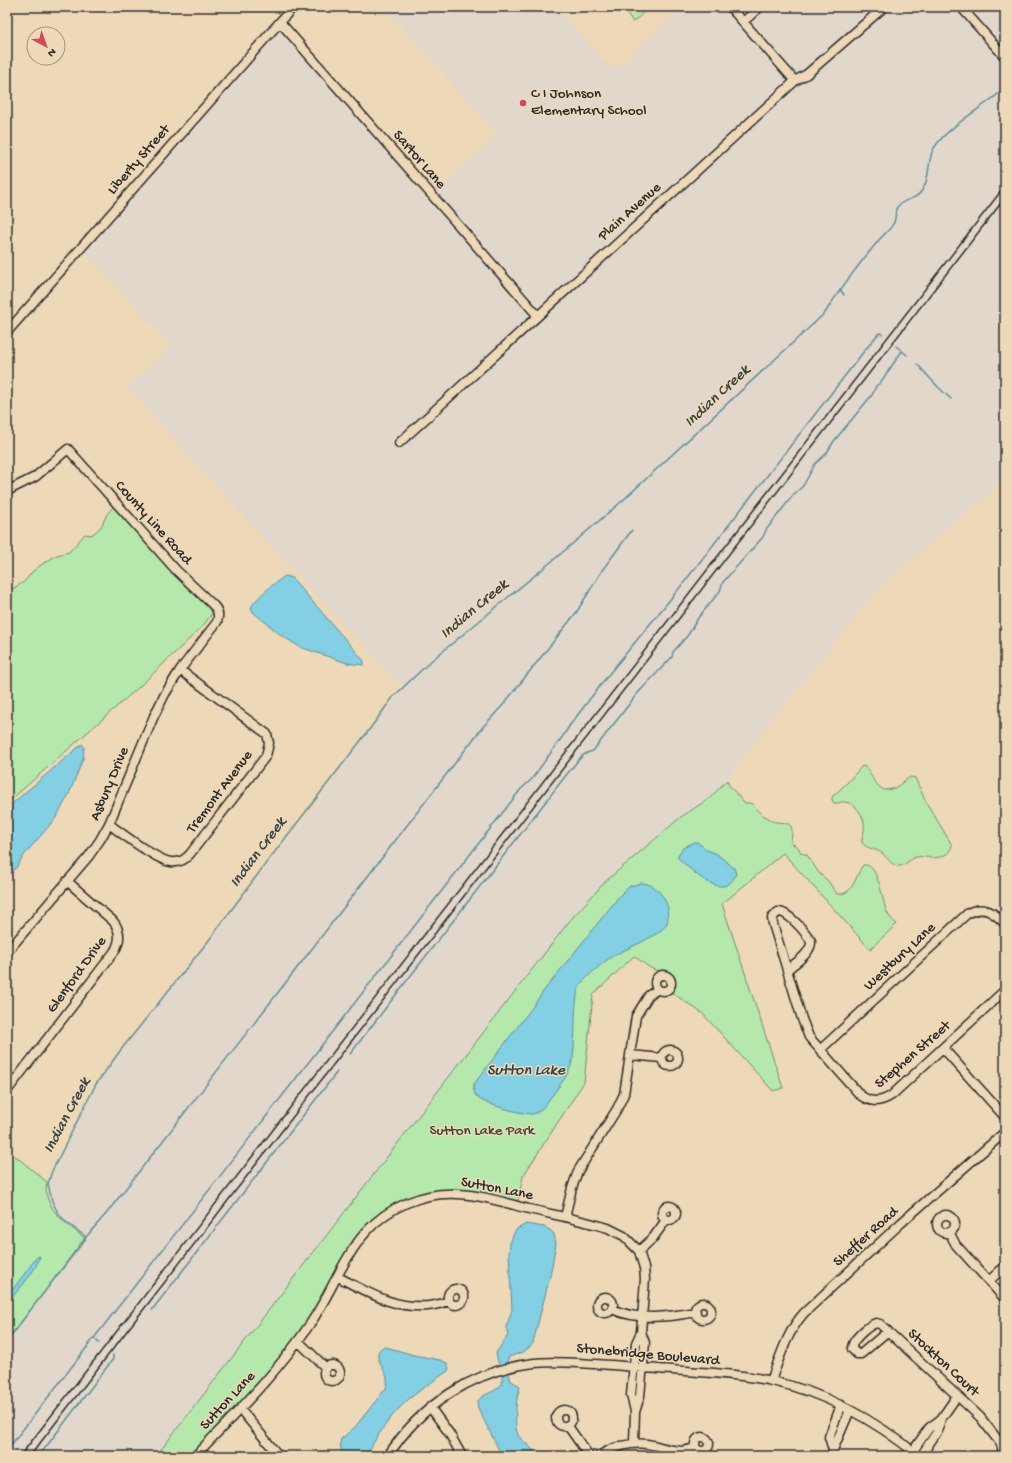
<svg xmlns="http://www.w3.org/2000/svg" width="1012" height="1463" font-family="'Gochi Hand',sans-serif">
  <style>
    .built { fill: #e1d8cb }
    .green { fill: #b5e9ab; stroke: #708a6b }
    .water { fill: #83cfe3; stroke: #608d99 }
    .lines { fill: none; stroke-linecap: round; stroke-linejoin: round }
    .stream { stroke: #608d99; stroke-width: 1.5 }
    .minor-casing { stroke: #2b2b2b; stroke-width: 11 }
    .minor { stroke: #edd9b7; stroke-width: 8 }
    .rail { stroke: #2b2b2b; stroke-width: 1.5 }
    .poi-dot { fill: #d1495b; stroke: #edd9b7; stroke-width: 1.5 }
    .labels { text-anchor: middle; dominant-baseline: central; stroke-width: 3; stroke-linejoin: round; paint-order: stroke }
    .poi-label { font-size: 15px; fill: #2b2b2b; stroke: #edd9b7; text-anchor: start }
    .street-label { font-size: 15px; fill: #2b2b2b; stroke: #edd9b7 }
    .park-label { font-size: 15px; fill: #40483e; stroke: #edd9b7 }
    .water-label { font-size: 16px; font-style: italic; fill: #384447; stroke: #edd9b7 }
  </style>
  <rect width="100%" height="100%" fill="#edd9b7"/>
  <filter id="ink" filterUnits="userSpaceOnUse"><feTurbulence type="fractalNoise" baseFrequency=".025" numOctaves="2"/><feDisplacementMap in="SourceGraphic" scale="8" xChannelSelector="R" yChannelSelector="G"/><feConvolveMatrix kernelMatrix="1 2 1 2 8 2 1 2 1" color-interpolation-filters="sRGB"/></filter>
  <g filter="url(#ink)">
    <!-- built -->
    <path class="built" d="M 384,7 L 556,7 L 613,71 L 682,10 L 679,7 L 1005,7 L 1005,479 L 884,583 L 873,595 L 751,746 L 727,780 L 718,791 L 710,798 L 681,817 L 606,881 L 571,919 L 156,1456 L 7,1456 L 7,1340 L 85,1239 L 66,1224 L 50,1205 L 47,1197 L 46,1189 L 48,1180 L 97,1084 L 110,1065 L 318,802 L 355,749 L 403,687 L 280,556 L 127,387 L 172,347 L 84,250 L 275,31 L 280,30 L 283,30 L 431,195 L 498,135 Z"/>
    <!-- green -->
    <path class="green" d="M 623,7 L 650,7 L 633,22 Z
      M 113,507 L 182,583 L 213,612 L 203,626 L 139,687 L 7,803 L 7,592 L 24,582 L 33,571 L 41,565 L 57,555 L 69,552 L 85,534 L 90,535 L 93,534 L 101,527 L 107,514 Z
      M 862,766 C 870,768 870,776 874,781 C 876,785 881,788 884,790 C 899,790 899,782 911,777 L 915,778 L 926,802 L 952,845 C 950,855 941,858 931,858 C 926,857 921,856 916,857 C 909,859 905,867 897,866 C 891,864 887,858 883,854 C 878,849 865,849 862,842 C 861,838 864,834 864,830 C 866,818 857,804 845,802 C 841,801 838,804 834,803 L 832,800 L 832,797 L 848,782 Z
      M 727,780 L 729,785 L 744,803 C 756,802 753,807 760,813 C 764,816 768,817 772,821 C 779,824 793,819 792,833 C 792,836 791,838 791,843 L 798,847 L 801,853 L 807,855 L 819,873 L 828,881 L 837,894 C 853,896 856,875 863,865 C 879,862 882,902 887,912 C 889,917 893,921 897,924 L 870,949 L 783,853 L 722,904 L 783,1088 L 773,1091 L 702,1013 L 671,992 C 677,986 678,975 668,972 C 665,971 661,972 658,971 C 651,970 640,960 634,956 L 593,995 L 584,1082 L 523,1176 L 518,1201 C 501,1198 484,1192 467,1190 C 425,1185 378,1204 354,1240 C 335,1269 322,1301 302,1329 C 269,1375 229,1415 190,1456 L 156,1456 L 571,919 L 606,881 L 681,817 L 710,798 Z
      M 7,1149 L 47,1182 C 41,1208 68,1225 86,1239 L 7,1340 Z"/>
    <!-- water -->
    <path class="water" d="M 285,576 L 290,577 L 293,579 L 364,661 L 364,665 L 347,663 L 300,647 L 282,636 L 253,612 L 251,608 C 254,599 277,581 285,576 Z
      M 82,744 L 84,747 L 83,759 L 69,794 L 61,809 L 55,819 L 25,854 L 16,868 L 7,874 L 7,808 Z
      M 694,842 L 697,842 L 707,850 L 717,854 L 734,868 L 736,874 C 724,903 694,872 681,861 L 678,858 L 678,855 L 683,848 Z
      M 641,883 C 655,883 664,895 668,908 C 666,914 670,919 666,925 C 658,937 627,948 613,956 C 606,960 586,977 581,984 C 572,997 577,1043 572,1062 C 569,1076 553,1094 544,1106 C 541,1110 537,1114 531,1114 C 523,1114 483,1104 478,1098 C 474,1094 473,1090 474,1084 L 531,1009 L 542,993 L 621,894 L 630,886 Z
      M 526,1224 L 544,1227 L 550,1230 L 554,1234 L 556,1244 L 550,1276 L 533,1343 C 527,1352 519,1353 509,1357 L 506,1364 L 511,1381 L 520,1386 C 520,1390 518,1393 517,1398 C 516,1406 514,1427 518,1435 C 523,1443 534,1447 536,1456 L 502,1456 L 478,1408 L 477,1403 C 481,1392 501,1393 502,1381 C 503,1372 497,1362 496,1353 L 508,1335 L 506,1327 L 512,1310 L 509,1254 L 510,1243 L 514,1233 L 517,1229 Z
      M 40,1256 C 34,1275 19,1288 7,1304 L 7,1297 L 37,1257 Z
      M 386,1347 L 414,1355 L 440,1360 L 447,1363 L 449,1368 L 448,1371 C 438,1378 428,1384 418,1392 C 395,1408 379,1432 366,1456 L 345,1456 L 341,1449 L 340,1443 L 341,1439 L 355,1427 L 386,1388 C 387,1383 388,1380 386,1375 C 383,1367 369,1349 386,1347 Z"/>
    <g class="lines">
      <!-- stream -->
      <path class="stream" d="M 840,289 L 844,295
        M 896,346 L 907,355
        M 917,364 L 938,387 L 951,399
        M 632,530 L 603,569 L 576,613 L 503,705 L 482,728 L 311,950 L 106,1214 L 86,1237 L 65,1221 L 58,1213 L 52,1201 L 48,1184 L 52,1171 L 96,1084 L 120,1051 L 209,940 L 267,862 L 369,730 L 393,697 L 432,660 L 557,557 L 621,502 L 825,313 C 841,287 860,263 879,240 C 883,235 890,230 893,224 C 897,219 894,212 897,207 C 907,196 915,202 923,189 C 931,175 927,159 934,148 C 936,145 939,141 941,139 C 960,118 985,107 1005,88
        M 350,1054 L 567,774 C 575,765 581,753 593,751 L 637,694 L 672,657 L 673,652 L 688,635 L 698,618 L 720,591 L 723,582 L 763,537 L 766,530 L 794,494 L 803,486 L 815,464 L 826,454 L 834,441 L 872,395 L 876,386 L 880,383 L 902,351
        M 152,1310 L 337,1072
        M 94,1338 L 99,1343
        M 7,1341 L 86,1237
        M 7,1450 L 521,789 L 531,780 L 563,736 L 570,725 L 609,674 L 682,585 L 865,350 L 879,333 L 882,334
        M 39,1456 L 113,1359 L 113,1355"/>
      <defs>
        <path id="minor" d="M 730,7 L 795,81
          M 961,7 L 1005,57
          M 280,22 L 538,316
          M 743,22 L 760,7
          M 7,332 L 293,7
          M 399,443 L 795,81 L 807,74 L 884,7
          M 7,491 L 35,477 L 68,449 L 176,570 L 214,606 C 219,611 219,616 217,622 L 180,670 L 165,694 L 154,716 L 109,824 L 100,840 L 89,856 L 7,952
          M 109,824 C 121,833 158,861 171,862 C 179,863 185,860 190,854 L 266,756 L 269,743 L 267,734 L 180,670
          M 787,970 C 795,963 812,953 811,941 C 806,933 788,911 778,912 L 772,918 L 773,924 L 802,1019 L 809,1037 L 860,1095 C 871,1103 880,1103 892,1095 L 1005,990
          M655 983a8 8 0 1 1 16 0a8 8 0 1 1-16 0Z
          M 943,1048 L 1005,1117
          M 820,1050 L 968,913 C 984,905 994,912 1005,924
          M662 1058a8 8 0 1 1 16 0a8 8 0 1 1-16 0Z
          M 630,1055 L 662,1058
          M 7,1091 L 114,952 C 121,941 121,931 113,921 L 67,881
          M662 1213a7 7 0 1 1 14 0a7 7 0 1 1-14 0Z
          M937 1224a9 9 0 1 1 18 0a9 9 0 1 1-18 0Z
          M 565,1217 L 572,1188 L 578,1171 L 617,1109 L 624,1094 L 636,1016 L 649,995 L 658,989
          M 949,1232 L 956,1245 L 1005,1299
          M 639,1251 L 653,1238 L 666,1220
          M 338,1277 C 368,1292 393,1309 428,1306 C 436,1305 443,1304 449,1300
          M 989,1281 L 1005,1266
          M448 1297a8 8 0 1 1 16 0a8 8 0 1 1-16 0Z
          M597 1305a8 8 0 1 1 16 0a8 8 0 1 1-16 0Z
          M695 1311a8 8 0 1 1 16 0a8 8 0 1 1-16 0Z
          M 612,1309 C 637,1321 669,1317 696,1312
          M 888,1331 L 861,1354 L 857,1354 L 852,1349 C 851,1340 868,1326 876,1323 L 880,1324 L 980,1417 L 1001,1444 L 1004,1456
          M 298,1341 L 326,1368
          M324 1373a8 8 0 1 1 16 0a8 8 0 1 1-16 0Z
          M 771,1381 C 780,1357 787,1332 804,1313 L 901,1223 L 1005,1132
          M 430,1407 L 449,1433 L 462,1456
          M 240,1409 L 279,1456
          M556 1418a8 8 0 1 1 16 0a8 8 0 1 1-16 0Z
          M 635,1411 L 631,1395 L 636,1343 L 641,1332
          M 568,1426 L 589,1456
          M695 1444a7 7 0 1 1 14 0a7 7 0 1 1-14 0Z
          M 833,1450 L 829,1437 L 841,1405
          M 913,1451 L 929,1428 L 941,1419 L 957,1396
          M 195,1456 C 235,1414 277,1373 310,1324 C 330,1295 343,1258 366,1232 C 389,1206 424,1192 458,1194 C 482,1195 506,1203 529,1209 C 555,1215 582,1220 608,1228 L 624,1236 L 639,1251 L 644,1268 L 645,1279 L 641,1332 L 645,1343 L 640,1396 L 635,1412 L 634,1443
          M 388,1456 C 420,1405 474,1370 534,1363 C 554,1361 574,1363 594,1364 C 615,1365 636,1367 658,1369 C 694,1372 737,1373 772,1381 C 826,1393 876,1421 919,1456
          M 599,1456 C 612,1447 631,1442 647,1444 C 662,1446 681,1456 695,1447
          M 832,1456 L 833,1450 L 850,1410
          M 921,1456 L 937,1432 L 941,1419"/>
      </defs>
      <!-- minor casing -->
      <use href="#minor" class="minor-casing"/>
      <!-- minor -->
      <use href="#minor" class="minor"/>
      <!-- rail -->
      <path class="rail" d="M 20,1456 L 1005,186
        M 30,1456 L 1005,198"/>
    </g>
  </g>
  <!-- markers -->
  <circle class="poi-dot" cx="523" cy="103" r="4"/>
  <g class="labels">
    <!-- poi labels -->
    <g class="poi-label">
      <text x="531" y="94">C I Johnson<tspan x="531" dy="17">Elementary School</tspan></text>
    </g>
    <!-- street labels -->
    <g class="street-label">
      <text transform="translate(139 160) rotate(-49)">Liberty Street</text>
      <text transform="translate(419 160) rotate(49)">Sartor Lane</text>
      <text transform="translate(630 212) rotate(-42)">Plain Avenue</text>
      <text transform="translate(153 523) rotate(48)">County Line Road</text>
      <text transform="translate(110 784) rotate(-67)">Asbury Drive</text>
      <text transform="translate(220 792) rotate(-53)">Tremont Avenue</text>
      <text transform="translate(900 957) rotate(-43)">Westbury Lane</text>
      <text transform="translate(77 975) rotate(-54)">Glenford Drive</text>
      <text transform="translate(913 1055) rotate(-41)">Stephen Street</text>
      <text transform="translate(497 1189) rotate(11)">Sutton Lane</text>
      <text transform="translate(866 1237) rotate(-42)">Sheffer Road</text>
      <text transform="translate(648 1355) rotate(5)">Stonebridge Boulevard</text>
      <text transform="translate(943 1363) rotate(43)">Stockton Court</text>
      <text transform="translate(228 1401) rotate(-47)">Sutton Lane</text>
    </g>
    <!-- park labels -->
    <g class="park-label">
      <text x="482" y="1131">Sutton Lake Park</text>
    </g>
    <!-- water labels -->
    <g class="water-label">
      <text transform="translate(718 397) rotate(-43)">Indian Creek</text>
      <text transform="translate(475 610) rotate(-40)">Indian Creek</text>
      <text transform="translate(259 853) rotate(-53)">Indian Creek</text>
      <text x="526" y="1071">Sutton Lake</text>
      <text transform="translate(68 1116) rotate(-62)">Indian Creek</text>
    </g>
  </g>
  <!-- margin -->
  <rect width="1012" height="1463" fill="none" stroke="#edd9b7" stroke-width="24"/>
  <rect x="12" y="12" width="988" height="1439" fill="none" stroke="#2b2b2b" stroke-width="1.5" filter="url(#ink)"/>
  <!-- north arrow -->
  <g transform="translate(46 46) rotate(139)"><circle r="19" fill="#edd9b7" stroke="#9f937f"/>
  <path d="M0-3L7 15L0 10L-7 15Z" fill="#d1495b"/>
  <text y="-6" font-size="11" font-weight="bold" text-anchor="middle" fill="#2b2b2b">N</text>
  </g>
</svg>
